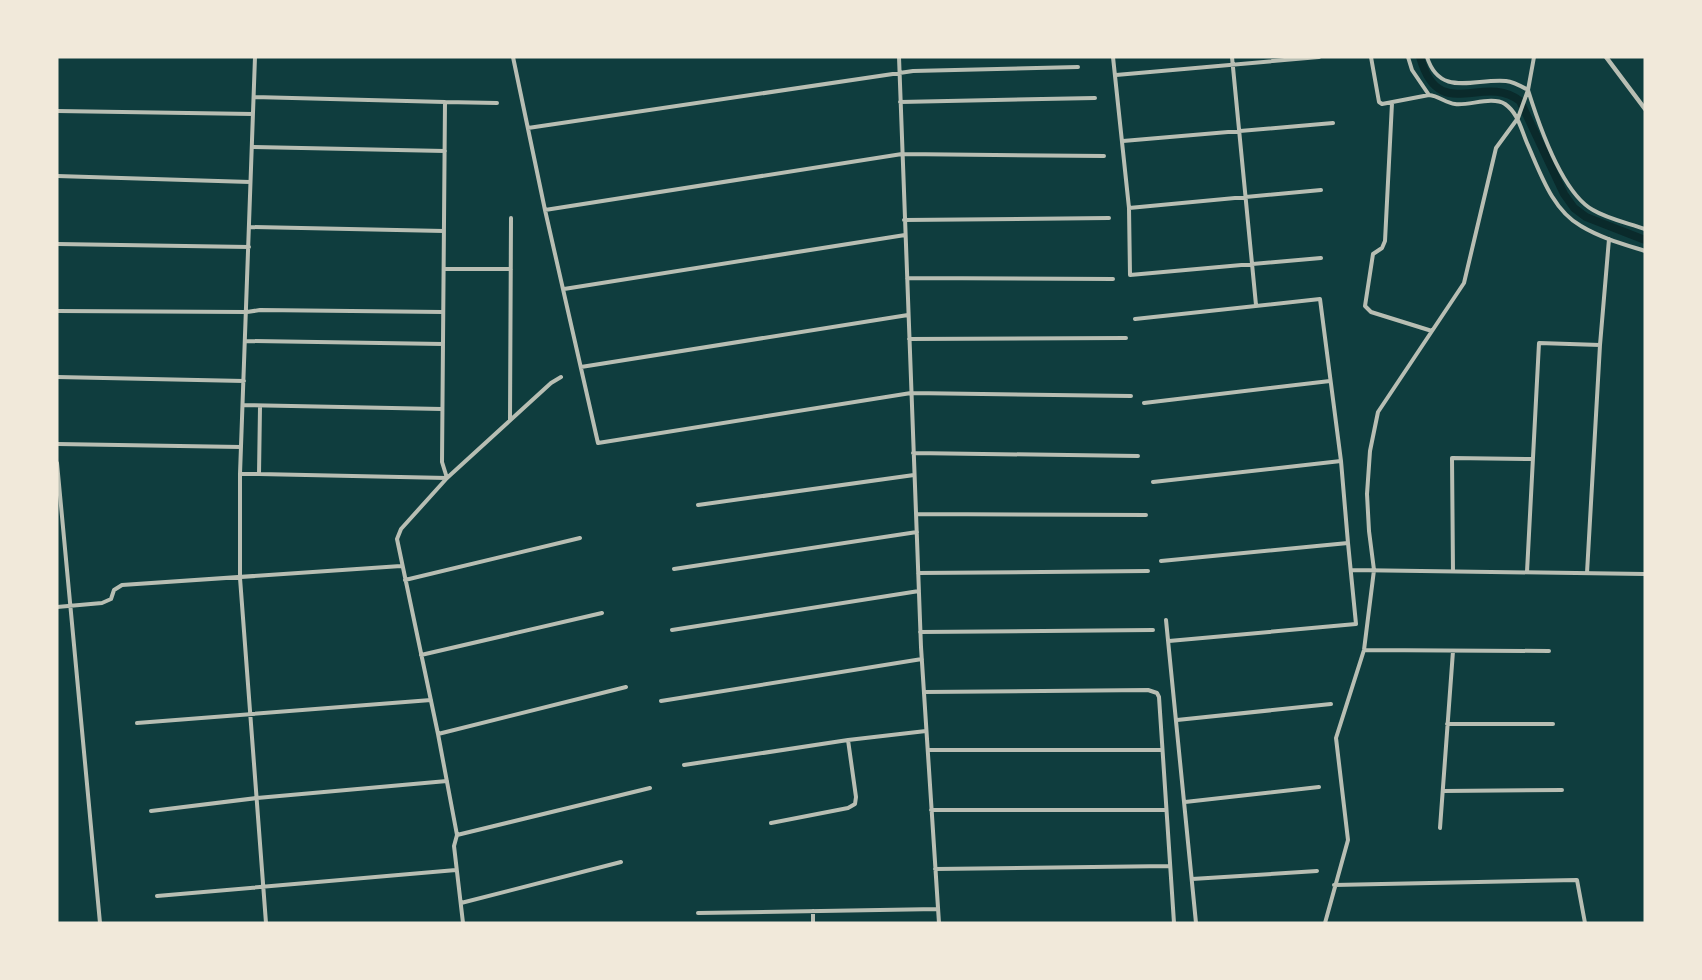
<svg xmlns="http://www.w3.org/2000/svg" width="1702" height="980" font-family="'PT Sans Narrow',sans-serif">
  <style>
    .lines { fill: none; stroke-linecap: round; stroke-linejoin: round }
    .canal { stroke: #0a2a2b; stroke-width: 8 }
    .minor { stroke: #b8beb3; stroke-width: 4 }
    .tertiary { stroke: #b8beb3; stroke-width: 4.5 }
  </style>
  <rect width="100%" height="100%" fill="#0f3d3e"/>
  <g class="lines">
    <!-- canal -->
    <path class="canal" d="M 1420,57 C 1439,125 1483,72 1520,101 L 1564,194 L 1574,208 L 1586,217 L 1645,240"/>
    <!-- minor -->
    <path class="minor" d="M 255,57 L 240,474 L 240,578 L 266,923
      M 513,57 L 545,210 L 598,443 L 911,393 L 1131,396
      M 899,57 L 921,647 L 939,923
      M 1113,57 L 1129,208 L 1130,275 L 1321,258
      M 1232,57 L 1256,305
      M 1371,57 L 1379,102 L 1382,104 L 1429,95 C 1439,96 1446,103 1455,104 C 1469,106 1492,96 1505,104 C 1518,113 1521,129 1527,143 C 1540,172 1552,210 1581,226 C 1601,238 1623,244 1645,251
      M 1408,57 L 1412,70 L 1429,95
      M 1427,57 C 1440,98 1475,78 1506,81 C 1514,82 1521,86 1528,90 C 1538,122 1562,193 1593,210 C 1608,219 1628,223 1645,229
      M 1116,75 L 1319,57
      M 254,97 L 445,102 L 442,462 L 447,478 L 401,529 L 397,539 L 438,734 L 457,835 L 454,846 L 463,923
      M 445,102 L 497,103
      M 900,102 L 1095,98
      M 1392,103 L 1385,241 L 1382,248 L 1373,254 L 1365,306 L 1371,312 L 1432,331
      M 57,111 L 253,114
      M 528,128 L 913,71 L 1078,67
      M 1123,141 L 1333,123
      M 252,147 L 445,151
      M 57,176 L 250,182
      M 1129,208 L 1321,190
      M 545,210 L 902,154 L 1104,156
      M 904,220 L 1109,218
      M 249,227 L 444,231
      M 57,244 L 249,247
      M 444,269 L 511,269
      M 907,278 L 1113,279
      M 564,289 L 905,235
      M 57,311 L 247,312 L 260,310 L 443,312
      M 1135,319 L 1320,299 L 1341,461 L 1348,543
      M 909,339 L 1126,338
      M 246,341 L 443,344
      M 1600,345 L 1609,239
      M 581,367 L 908,315
      M 57,377 L 244,381
      M 1144,403 L 1330,381
      M 243,405 L 442,409
      M 260,407 L 259,474 L 447,478 L 551,383 L 561,377
      M 510,420 L 511,218
      M 57,444 L 241,447
      M 913,453 L 1138,456
      M 57,463 L 100,923
      M 240,474 L 259,474
      M 1153,482 L 1341,461
      M 698,505 L 914,475
      M 916,514 L 1146,515
      M 1161,561 L 1348,543 L 1356,624 L 1169,641
      M 674,569 L 917,532
      M 1351,570 L 1645,574
      M 1453,571 L 1452,458 L 1531,459
      M 1527,572 L 1539,343 L 1600,345 L 1587,573
      M 918,573 L 1148,571
      M 405,580 L 580,538
      M 57,607 L 102,603 L 111,599 L 114,590 L 122,585 L 401,566
      M 1166,620 L 1196,923
      M 672,630 L 919,591
      M 920,632 L 1153,630
      M 1364,650 L 1549,651
      M 421,655 L 602,613
      M 924,692 L 1148,690 L 1157,693 L 1159,697 L 1174,923
      M 661,701 L 922,659
      M 1177,720 L 1331,704
      M 137,723 L 431,700
      M 1447,724 L 1553,724
      M 438,734 L 626,687
      M 928,750 L 1162,750
      M 684,765 L 848,740 L 926,731
      M 1443,791 L 1562,790
      M 1185,802 L 1319,787
      M 931,810 L 1166,810
      M 151,811 L 257,798 L 447,781
      M 771,823 L 848,808 L 855,804 L 856,797 L 848,740
      M 1440,828 L 1453,651
      M 457,835 L 650,788
      M 935,869 L 1169,866
      M 1192,879 L 1317,871
      M 1334,885 L 1577,880 L 1585,923
      M 157,896 L 456,870
      M 461,903 L 621,862
      M 698,913 L 938,909
      M 813,923 L 813,911
      M 1325,923 L 1348,840 L 1336,738 L 1364,650 L 1374,570 L 1369,531 L 1367,494 L 1370,451 L 1378,412 L 1464,283 L 1496,148 L 1518,118 L 1528,90 L 1534,57"/>
    <!-- tertiary -->
    <path class="tertiary" d="M 1606,57 L 1645,109"/>
  </g>
  <!-- border -->
  <rect width="1702" height="980" fill="none" stroke="#f1e9da" stroke-width="117"/>
</svg>
